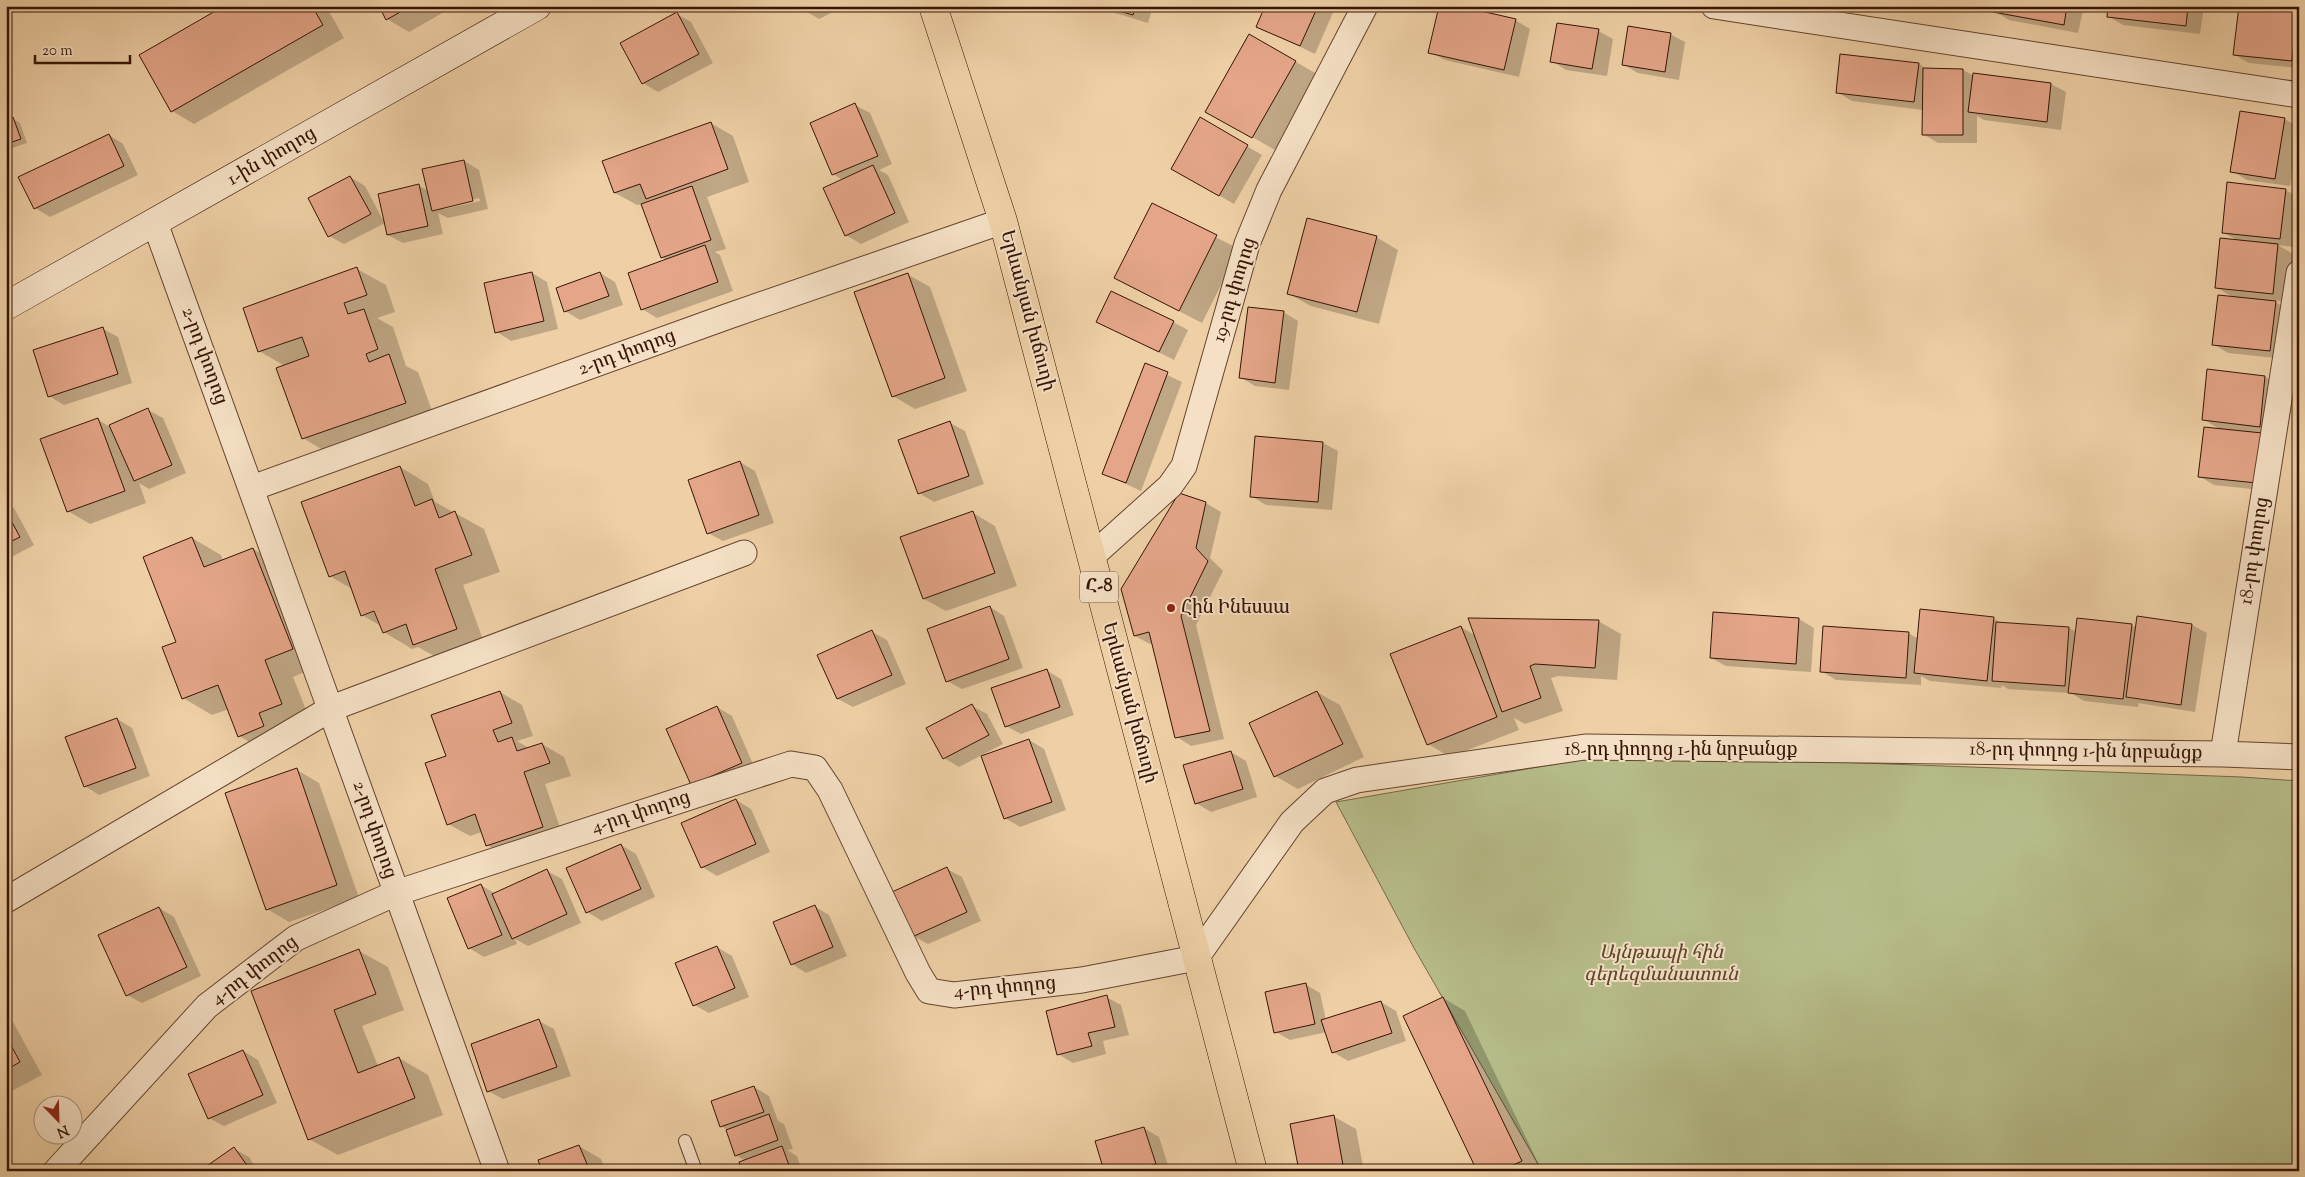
<svg xmlns="http://www.w3.org/2000/svg" width="2305" height="1177" font-family="'Sorts Mill Goudy','Noto Serif Armenian',serif">
  <style>
    .green { fill: #b6bc89; stroke: #766848 }
    .shadow { fill: #0003; fill-rule: evenodd }
    .building { fill: #e4a588; stroke: #361406 }
    .lines { fill: none; stroke-linecap: round; stroke-linejoin: round }
    .lane-casing { stroke: #64432e; stroke-width: 14 }
    .street-casing { stroke: #64432e; stroke-width: 27 }
    .secondary-casing { stroke: #361406; stroke-width: 29 }
    .primary-casing { stroke: #361406; stroke-width: 29 }
    .lane { stroke: #f5e0c5; stroke-width: 12 }
    .street { stroke: #f5e0c5; stroke-width: 25 }
    .secondary { stroke: #f5e0c5; stroke-width: 28 }
    .primary { stroke: #efd0a6; stroke-width: 28 }
    .poi-dot { fill: #8f2418; stroke: #f5e0c5; stroke-width: 2 }
    .labels { text-anchor: middle; dominant-baseline: central; stroke-width: 4; stroke-linejoin: round; paint-order: stroke }
    .shield { fill: #f5e0c5; stroke: #6f513f; stroke-width: 1 }
    .shield-label { font-size: 18px; font-weight: bold; fill: #361406 }
    .street-label { font-size: 19px; fill: #361406; stroke: #f5e0c5 }
    .poi-label { font-size: 19px; fill: #361406; stroke: #f5e0c5; text-anchor: start }
    .park-label { font-size: 19px; font-style: italic; fill: #5c462d; stroke: #f5e0c5 }
  </style>
  <rect width="100%" height="100%" fill="#efd0a6"/>
  <filter id="stains"><feTurbulence type="fractalNoise" baseFrequency=".004" numOctaves="4"/><feColorMatrix values="0 0 0 0 .2 0 0 0 0 .09 0 0 0 0 .02 0 0 0 .5 -.17"/></filter>
  <radialGradient id="worn" r=".72"><stop offset=".6" stop-color="#630" stop-opacity="0"/><stop offset="1" stop-color="#630" stop-opacity=".3"/></radialGradient>
  <!-- green -->
  <path class="green" d="M 1602,756 L 1753,759 L 2242,777 L 2299,781 L 2299,1171 L 1542,1171 L 1414,948 L 1336,802 Z"/>
  <!-- shadow -->
  <path class="shadow" d="M 227,6 L 326,6 L 344,38 L 194,124 L 172,111 Z
    M 380,6 L 455,6 L 409,32 L 387,19 Z
    M 797,6 L 845,6 L 819,19 Z
    M 1103,6 L 1153,6 L 1148,23 L 1115,13 Z
    M 1266,6 L 1332,6 L 1335,8 L 1315,54 L 1257,26 Z
    M 1995,6 L 2084,6 L 2078,33 L 2009,20 L 1994,11 Z
    M 2110,6 L 2204,6 L 2200,34 L 2123,25 L 2108,16 Z
    M 2297,12 L 2299,13 L 2299,68 L 2249,63 L 2235,55 Z
    M 677,14 L 691,22 L 713,63 L 658,92 L 643,83 Z
    M 1515,20 L 1530,29 L 1519,77 L 1445,60 L 1430,52 Z
    M 1598,31 L 1613,39 L 1607,76 L 1566,70 L 1552,61 Z
    M 1670,34 L 1685,42 L 1679,80 L 1638,73 L 1624,65 Z
    M 1250,36 L 1317,74 L 1275,150 L 1229,124 Z
    M 1841,55 L 1919,64 L 1927,69 L 1963,70 L 1974,76 L 2051,84 L 2066,92 L 2061,130 L 1984,120 L 1977,116 L 1977,143 L 1938,143 L 1923,134 L 1923,110 L 1852,101 L 1837,92 Z
    M 855,105 L 870,113 L 892,164 L 879,170 L 888,175 L 909,222 L 861,244 L 846,235 L 843,180 L 833,174 Z
    M 13,119 L 20,123 L 27,143 L 6,150 L 6,121 Z
    M 1200,119 L 1262,155 L 1234,204 L 1172,168 Z
    M 2284,119 L 2299,127 L 2290,186 L 2247,180 L 2232,171 Z
    M 711,123 L 733,136 L 749,182 L 707,197 L 726,249 L 715,252 L 720,255 L 733,291 L 657,318 L 642,309 L 666,260 L 662,257 L 642,204 L 637,205 L 615,193 Z
    M 109,135 L 123,144 L 138,175 L 50,217 L 35,208 Z
    M 464,161 L 479,170 L 488,209 L 448,218 L 438,213 L 443,234 L 403,243 L 388,235 L 385,223 L 344,244 L 329,236 L 350,177 L 365,186 L 384,222 L 419,186 L 429,191 ZM 479,198 L 480,201 L 444,209 L 444,207 Z
    M 2285,190 L 2299,197 L 2299,213 L 2295,247 L 2278,245 L 2293,254 L 2288,302 L 2272,300 L 2290,311 L 2285,359 L 2228,353 L 2213,344 L 2234,298 L 2216,287 L 2238,241 L 2223,232 Z
    M 1152,205 L 1239,249 L 1202,323 L 1115,278 Z
    M 1376,237 L 1398,250 L 1379,324 L 1311,306 L 1289,294 Z
    M 357,269 L 386,285 L 395,312 L 377,318 L 393,327 L 406,366 L 418,372 L 435,419 L 331,455 L 303,438 L 285,366 L 259,351 Z
    M 532,273 L 547,282 L 558,329 L 511,341 L 497,332 Z
    M 600,273 L 615,282 L 623,305 L 580,320 L 565,311 Z
    M 907,274 L 930,287 L 967,391 L 915,409 L 893,396 Z
    M 1283,312 L 1298,321 L 1289,390 L 1255,386 L 1240,377 Z
    M 1097,321 L 1173,322 L 1188,330 L 1174,360 Z
    M 103,329 L 118,337 L 132,383 L 64,405 L 49,396 Z
    M 1146,365 L 1182,382 L 1141,491 L 1104,474 Z
    M 2209,371 L 2265,377 L 2280,385 L 2275,434 L 2259,432 L 2276,442 L 2271,491 L 2214,485 L 2199,476 L 2221,430 L 2203,419 Z
    M 148,410 L 163,418 L 186,473 L 149,489 L 139,483 L 146,503 L 90,524 L 68,511 L 98,420 L 112,428 Z
    M 950,423 L 965,431 L 984,484 L 934,502 L 919,493 Z
    M 1323,443 L 1338,451 L 1332,510 L 1266,505 L 1251,496 Z
    M 740,462 L 755,471 L 774,523 L 723,541 L 708,533 Z
    M 400,467 L 428,484 L 435,502 L 484,529 L 500,572 L 463,585 L 485,645 L 443,661 L 418,647 L 412,649 L 384,632 L 381,626 L 362,615 L 352,589 L 330,576 Z
    M 1206,503 L 1221,512 L 1210,558 L 1223,571 L 1196,625 L 1224,739 L 1191,746 L 1177,737 L 1153,643 L 1150,644 L 1135,636 Z
    M 6,504 L 14,508 L 34,545 L 6,560 Z
    M 973,513 L 995,526 L 1017,586 L 946,611 L 924,599 Z
    M 192,538 L 221,555 L 223,561 L 253,549 L 282,566 L 321,665 L 293,677 L 310,720 L 268,752 L 239,736 L 229,709 L 212,715 L 183,698 L 178,643 Z
    M 990,607 L 1004,616 L 1023,668 L 962,689 L 947,681 Z
    M 1714,614 L 1799,619 L 1814,628 L 1811,672 L 1726,666 L 1711,658 Z
    M 2138,617 L 2192,625 L 2207,633 L 2195,712 L 2138,703 L 2138,707 L 2084,701 L 2071,693 L 2008,689 L 2002,685 L 2001,688 L 1930,681 L 1921,676 L 1921,685 L 1836,680 L 1821,671 L 1908,633 L 1919,639 L 1993,618 L 2003,624 L 2069,628 L 2076,632 L 2131,625 L 2137,628 Z
    M 1598,621 L 1621,634 L 1617,680 L 1558,676 L 1551,678 L 1563,711 L 1525,724 L 1514,718 L 1519,730 L 1450,757 L 1428,744 L 1461,627 L 1476,636 Z
    M 872,632 L 887,640 L 906,684 L 853,707 L 838,699 Z
    M 1046,670 L 1061,679 L 1074,715 L 1021,734 L 1006,726 Z
    M 500,692 L 522,705 L 533,736 L 517,741 L 529,748 L 542,744 L 564,757 L 571,776 L 545,784 L 564,839 L 509,858 L 487,845 L 482,832 L 470,836 L 448,824 L 447,757 Z
    M 1317,692 L 1340,705 L 1364,757 L 1298,789 L 1275,776 Z
    M 972,706 L 987,714 L 1003,744 L 959,767 L 944,758 Z
    M 717,707 L 732,716 L 756,771 L 692,784 Z
    M 117,719 L 132,728 L 150,776 L 99,795 L 85,786 Z
    M 1029,740 L 1044,749 L 1066,810 L 1020,827 L 1005,818 Z
    M 1231,752 L 1246,761 L 1257,797 L 1211,812 L 1196,803 Z
    M 297,770 L 319,783 L 359,898 L 289,922 L 267,909 Z
    M 736,800 L 751,809 L 770,852 L 717,876 L 702,867 Z
    M 6,834 L 11,844 L 6,846 Z
    M 621,845 L 636,854 L 655,897 L 602,921 L 587,912 Z
    M 947,869 L 962,877 L 981,921 L 928,944 L 913,936 Z
    M 547,871 L 562,879 L 581,923 L 528,946 L 515,939 L 517,944 L 484,957 L 469,948 L 481,885 L 496,894 Z
    M 814,906 L 829,915 L 847,956 L 806,973 L 792,964 Z
    M 159,908 L 174,917 L 201,976 L 142,1003 L 127,995 Z
    M 717,947 L 732,956 L 749,997 L 709,1013 L 694,1005 Z
    M 359,951 L 388,967 L 404,1010 L 362,1026 L 378,1066 L 399,1058 L 428,1075 L 443,1115 L 338,1155 L 309,1139 L 252,991 Z
    M 1305,984 L 1320,993 L 1326,1020 L 1381,1002 L 1396,1011 L 1406,1041 L 1348,1061 L 1333,1052 L 1327,1032 L 1290,1040 L 1276,1032 Z
    M 1106,997 L 1121,1005 L 1129,1035 L 1103,1041 L 1106,1054 L 1073,1063 L 1058,1054 Z
    M 1443,998 L 1465,1011 L 1542,1171 L 1479,1171 Z
    M 6,1009 L 42,1075 L 6,1094 Z
    M 539,1021 L 554,1029 L 571,1076 L 503,1099 L 488,1091 Z
    M 243,1051 L 258,1060 L 277,1103 L 224,1126 L 209,1118 Z
    M 754,1087 L 769,1096 L 778,1121 L 784,1124 L 793,1149 L 787,1150 L 797,1156 L 802,1171 L 744,1171 L 746,1161 L 736,1155 L 727,1130 L 721,1126 Z
    M 1333,1116 L 1356,1129 L 1364,1171 L 1300,1171 Z
    M 1144,1128 L 1159,1137 L 1170,1171 L 1105,1171 Z
    M 579,1146 L 601,1159 L 606,1171 L 544,1171 Z
    M 234,1149 L 249,1157 L 258,1171 L 203,1171 Z"/>
  <!-- building -->
  <path class="building" d="M 224,6 L 312,6 L 323,25 L 171,112 L 139,55 Z
    M 379,6 L 411,6 L 386,20 Z
    M 1102,6 L 1136,6 L 1133,15 Z
    M 1265,6 L 1318,6 L 1300,46 L 1256,27 Z
    M 1439,6 L 1459,6 L 1516,19 L 1504,70 L 1428,53 Z
    M 1994,6 L 2067,6 L 2064,25 L 1993,12 Z
    M 2108,6 L 2188,6 L 2186,26 L 2107,17 Z
    M 2239,6 L 2297,11 L 2292,61 L 2233,55 Z
    M 677,12 L 699,54 L 642,84 L 620,43 Z
    M 1557,23 L 1599,29 L 1592,69 L 1550,62 Z
    M 1628,26 L 1671,33 L 1665,72 L 1622,65 Z
    M 1249,34 L 1296,61 L 1252,138 L 1205,112 Z
    M 1840,54 L 1919,63 L 1914,102 L 1836,93 Z
    M 1923,68 L 1963,69 L 1963,135 L 1922,135 Z
    M 1973,73 L 2051,83 L 2047,122 L 1968,112 Z
    M 855,103 L 878,156 L 832,175 L 810,123 Z
    M 2240,111 L 2285,118 L 2275,179 L 2230,172 Z
    M 13,117 L 21,139 L 6,144 L 6,120 Z
    M 1200,117 L 1248,145 L 1219,196 L 1171,169 Z
    M 711,122 L 728,169 L 646,199 L 640,184 L 614,193 L 602,161 Z
    M 109,134 L 124,166 L 34,209 L 18,177 Z
    M 464,160 L 473,201 L 432,211 L 422,169 Z
    M 873,165 L 895,213 L 845,236 L 823,188 Z
    M 350,176 L 371,214 L 328,237 L 308,198 Z
    M 2227,182 L 2286,189 L 2280,239 L 2222,233 Z
    M 419,184 L 428,226 L 387,235 L 378,194 Z
    M 692,186 L 711,240 L 661,258 L 641,204 Z
    M 1152,203 L 1217,235 L 1179,311 L 1114,278 Z
    M 1307,218 L 1377,236 L 1357,312 L 1287,294 Z
    M 2220,238 L 2278,244 L 2273,294 L 2215,288 Z
    M 705,245 L 718,282 L 641,310 L 628,273 Z
    M 357,267 L 367,295 L 344,303 L 348,314 L 364,309 L 378,349 L 366,354 L 369,362 L 389,354 L 406,403 L 302,439 L 276,368 L 309,356 L 302,337 L 258,352 L 243,308 Z
    M 532,272 L 544,321 L 495,333 L 484,283 Z
    M 600,272 L 609,296 L 564,312 L 556,288 Z
    M 908,273 L 945,378 L 892,397 L 854,292 Z
    M 1111,291 L 1174,321 L 1159,352 L 1096,322 Z
    M 2218,295 L 2276,301 L 2270,351 L 2212,345 Z
    M 1248,307 L 1284,311 L 1275,383 L 1239,378 Z
    M 103,327 L 118,374 L 48,397 L 33,350 Z
    M 1145,363 L 1168,372 L 1126,483 L 1102,474 Z
    M 2207,369 L 2265,376 L 2260,427 L 2202,420 Z
    M 148,408 L 172,465 L 134,481 L 109,425 Z
    M 98,418 L 125,491 L 67,512 L 40,439 Z
    M 950,421 L 969,476 L 918,494 L 898,440 Z
    M 2204,427 L 2262,433 L 2257,483 L 2198,477 Z
    M 1255,436 L 1323,442 L 1318,502 L 1250,497 Z
    M 740,461 L 759,515 L 707,534 L 688,480 Z
    M 400,466 L 415,506 L 432,499 L 439,518 L 455,511 L 472,555 L 435,569 L 457,629 L 413,645 L 406,624 L 383,633 L 374,611 L 361,616 L 345,571 L 329,577 L 301,502 Z
    M 1179,493 L 1206,502 L 1196,548 L 1208,561 L 1181,616 L 1210,731 L 1175,738 L 1149,632 L 1134,636 L 1121,589 Z
    M 6,511 L 20,537 L 6,544 Z
    M 973,511 L 995,573 L 923,599 L 900,537 Z
    M 192,537 L 204,567 L 253,548 L 293,649 L 265,660 L 282,704 L 259,713 L 264,726 L 238,737 L 218,685 L 182,699 L 162,647 L 176,642 L 143,557 Z
    M 990,606 L 1009,659 L 946,682 L 927,629 Z
    M 1920,609 L 1994,617 L 1987,681 L 1914,673 Z
    M 1713,612 L 1799,618 L 1796,664 L 1710,658 Z
    M 2137,616 L 2192,624 L 2181,705 L 2126,697 Z
    M 1468,618 L 1599,620 L 1595,668 L 1535,664 L 1530,666 L 1541,698 L 1502,712 Z
    M 2077,618 L 2132,624 L 2123,699 L 2068,693 Z
    M 1996,622 L 2069,627 L 2065,686 L 1992,681 Z
    M 1461,626 L 1497,717 L 1427,745 L 1390,654 Z
    M 1823,626 L 1909,632 L 1906,678 L 1820,672 Z
    M 872,630 L 892,675 L 837,699 L 817,655 Z
    M 1047,669 L 1060,707 L 1005,727 L 991,688 Z
    M 500,691 L 512,723 L 493,730 L 498,742 L 512,737 L 517,751 L 542,743 L 550,763 L 524,772 L 543,827 L 486,846 L 475,814 L 447,825 L 425,763 L 446,756 L 431,715 Z
    M 1317,691 L 1343,744 L 1274,777 L 1249,723 Z
    M 2299,698 L 2299,717 L 2296,716 Z
    M 972,704 L 989,735 L 943,759 L 926,728 Z
    M 717,706 L 742,763 L 691,785 L 666,729 Z
    M 117,718 L 136,768 L 84,787 L 65,737 Z
    M 1029,739 L 1052,802 L 1004,819 L 981,756 Z
    M 1231,751 L 1243,789 L 1195,804 L 1183,765 Z
    M 297,768 L 337,885 L 266,910 L 225,793 Z
    M 736,799 L 756,844 L 701,868 L 681,823 Z
    M 621,844 L 641,889 L 586,913 L 566,868 Z
    M 947,867 L 967,912 L 912,937 L 892,892 Z
    M 547,869 L 567,914 L 512,939 L 492,894 Z
    M 481,884 L 502,935 L 468,949 L 447,898 Z
    M 815,905 L 833,947 L 791,965 L 773,922 Z
    M 159,907 L 187,967 L 126,996 L 98,935 Z
    M 717,946 L 735,988 L 693,1006 L 675,963 Z
    M 359,949 L 376,994 L 334,1010 L 358,1073 L 399,1057 L 415,1098 L 308,1140 L 251,991 Z
    M 1306,983 L 1315,1024 L 1274,1033 L 1265,992 Z
    M 1107,995 L 1115,1027 L 1088,1033 L 1092,1046 L 1057,1055 L 1046,1011 Z
    M 1443,997 L 1522,1161 L 1500,1171 L 1477,1171 L 1403,1016 Z
    M 1381,1001 L 1392,1033 L 1332,1053 L 1321,1020 Z
    M 539,1019 L 557,1067 L 487,1092 L 471,1044 Z
    M 6,1036 L 20,1062 L 6,1070 Z
    M 243,1050 L 263,1095 L 208,1119 L 188,1074 Z
    M 754,1086 L 764,1112 L 720,1127 L 711,1101 Z
    M 769,1114 L 778,1140 L 735,1156 L 726,1130 Z
    M 1334,1115 L 1344,1171 L 1299,1171 L 1290,1124 Z
    M 1144,1127 L 1156,1164 L 1135,1171 L 1104,1171 L 1095,1141 Z
    M 579,1145 L 590,1171 L 542,1171 L 538,1160 Z
    M 782,1146 L 791,1171 L 742,1171 L 739,1162 Z
    M 234,1147 L 251,1171 L 202,1171 L 201,1170 Z"/>
  <g class="lines">
    <defs>
      <path id="lane" d="M 685,1141 L 696,1171"/>
      <path id="street" d="M 1714,6 L 2299,95
        M 155,223 C 270,539 382,855 497,1171
        M 2299,273 L 2223,754 L 2299,757
        M 252,488 L 726,317 L 1003,221
        M 1091,557 L 1170,486 L 1184,466 L 1247,244 L 1269,190 L 1365,6
        M 6,900 L 332,708 L 744,553
        M 56,1171 L 207,1006 L 296,938 L 396,893 L 791,764 L 815,768 L 830,790 L 918,973 L 929,991 L 954,995 L 1082,980 L 1196,958 L 1292,822 L 1325,791 L 1357,780 L 1585,747 L 2223,754"/>
      <path id="secondary" d="M 6,306 L 537,6"/>
      <path id="primary" d="M 933,6 L 1003,221 L 1253,1171"/>
    </defs>
    <!-- lane casing -->
    <use href="#lane" class="lane-casing"/>
    <!-- street casing -->
    <use href="#street" class="street-casing"/>
    <!-- secondary casing -->
    <use href="#secondary" class="secondary-casing"/>
    <!-- primary casing -->
    <use href="#primary" class="primary-casing"/>
    <!-- lane -->
    <use href="#lane" class="lane"/>
    <!-- street -->
    <use href="#street" class="street"/>
    <!-- secondary -->
    <use href="#secondary" class="secondary"/>
    <!-- primary -->
    <use href="#primary" class="primary"/>
  </g>
  <!-- markers -->
  <circle class="poi-dot" cx="1171" cy="608" r="5"/>
  <g class="labels">
    <!-- shield labels -->
    <rect class="shield" x="1080" y="571.5" width="38" height="31" rx="4"/>
    <g class="shield-label">
      <text x="1099" y="587">Հ-8</text>
    </g>
    <!-- street labels -->
    <g class="street-label">
      <text transform="translate(272 157) rotate(-30)">1-ին փողոց</text>
      <text transform="translate(1235 290) rotate(-73)">19-րդ փողոց</text>
      <text transform="translate(1027 311) rotate(75)">Երևանյան խճուղի</text>
      <text transform="translate(627 353) rotate(-20)">2-րդ փողոց</text>
      <text transform="translate(204 356) rotate(70)">2-րդ փողոց</text>
      <text transform="translate(2255 551) rotate(-81)">18-րդ փողոց</text>
      <text transform="translate(1129 703) rotate(75)">Երևանյան խճուղի</text>
      <text x="1681" y="750">18-րդ փողոց 1-ին նրբանցք</text>
      <text transform="translate(2086 752) rotate(1)">18-րդ փողոց 1-ին նրբանցք</text>
      <text transform="translate(641 813) rotate(-18)">4-րդ փողոց</text>
      <text transform="translate(374 830) rotate(71)">2-րդ փողոց</text>
      <text transform="translate(255 971) rotate(-37)">4-րդ փողոց</text>
      <text transform="translate(1005 988) rotate(-5)">4-րդ փողոց</text>
    </g>
    <!-- poi labels -->
    <g class="poi-label">
      <text x="1181" y="608">Հին Ինեսսա</text>
    </g>
    <!-- park labels -->
    <g class="park-label">
      <text x="1661" y="953">Այնթապի հին<tspan x="1661" dy="22">գերեզմանատուն</tspan></text>
    </g>
  </g>
  <!-- margin -->
  <rect width="2305" height="1177" fill="none" stroke="#efd0a6" stroke-width="25"/>
  <rect x="8" y="8" width="2290" height="1162" fill="none" stroke="#361406" stroke-width="2.5"/>
  <rect x="12" y="12" width="2280" height="1152" fill="none" stroke="#361406"/>
  <!-- north arrow -->
  <g transform="translate(58 1120) rotate(157)"><circle r="24" fill="#f5e0c5" stroke="#a98e79"/>
  <path d="M0-4L9 19L0 12L-9 19Z" fill="#8f2418"/>
  <text y="-8" font-size="14" font-weight="bold" text-anchor="middle" fill="#361406">N</text>
  </g>
  <!-- scale -->
  <path d="M35 55v8h95v-8" fill="none" stroke="#361406" stroke-width="2.5"/>
  <text x="42" y="55" font-size="15" fill="#361406" stroke="#f5e0c5" stroke-width="4" paint-order="stroke">20 m</text>
  <rect width="100%" height="100%" filter="url(#stains)"/>
  <rect width="100%" height="100%" fill="url(#worn)"/>
</svg>
